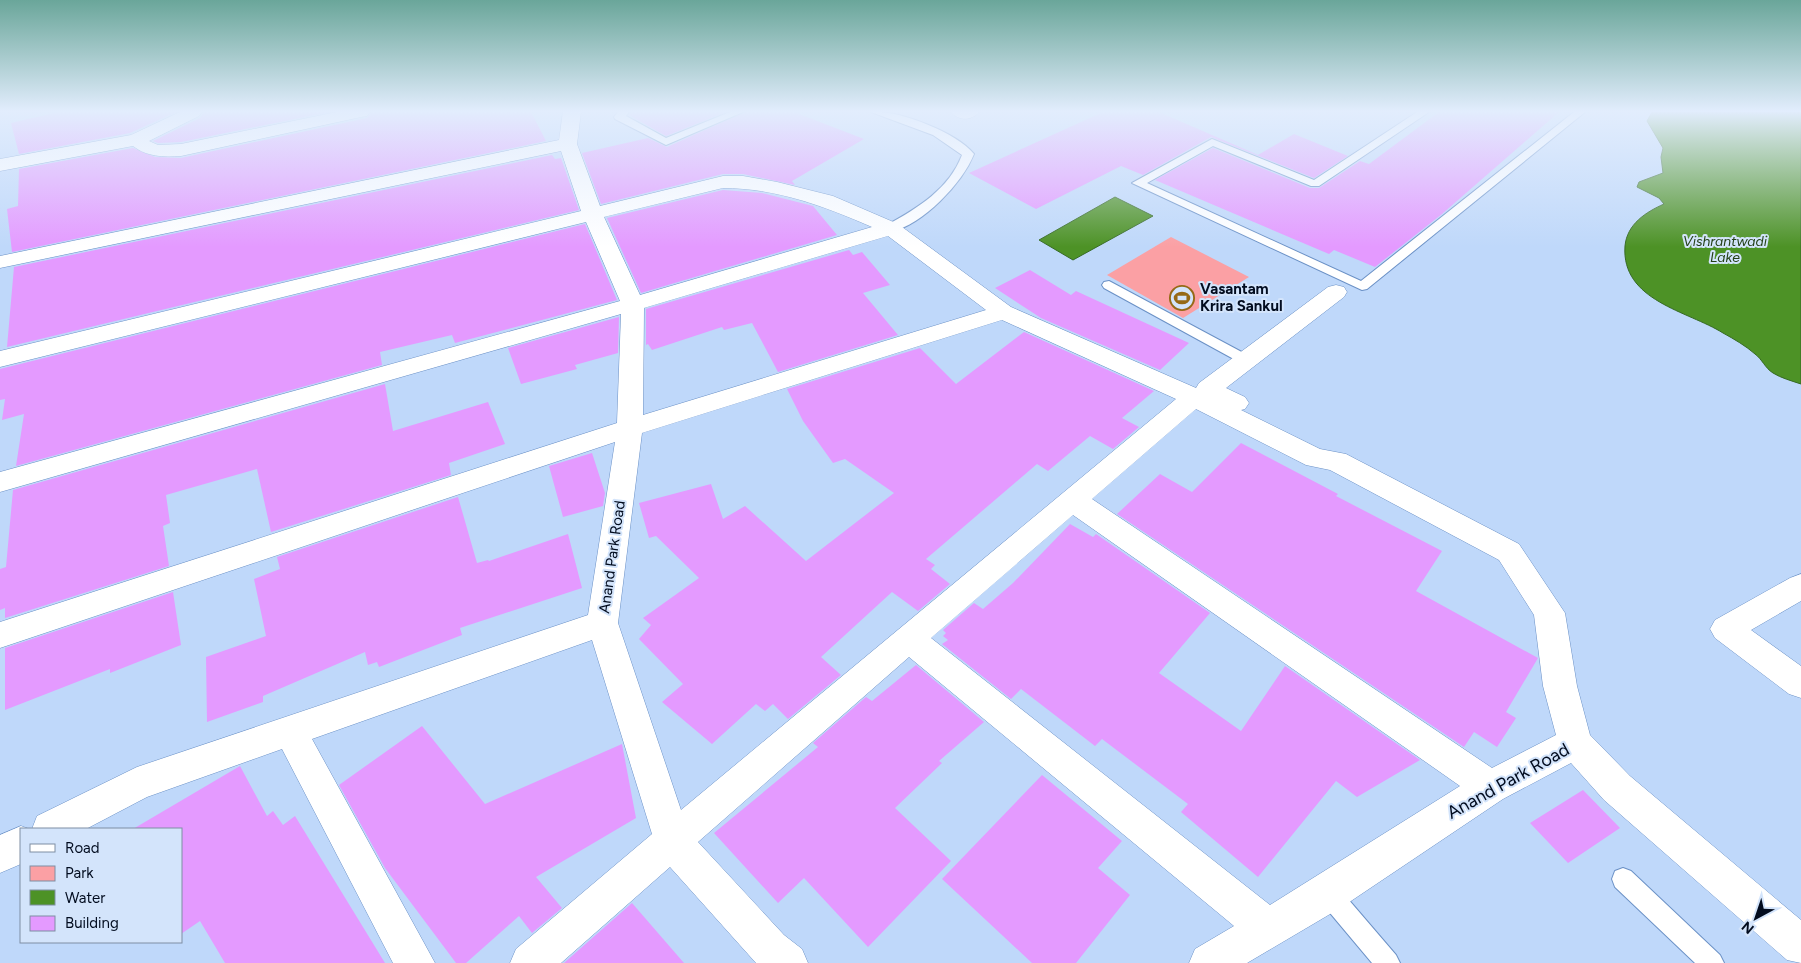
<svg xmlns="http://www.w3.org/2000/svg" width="1801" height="963" font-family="Figtree,sans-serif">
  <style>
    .green { fill: #fba0a4 }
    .water { fill: #4d9226; stroke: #366a24 }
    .building { fill: #e49aff }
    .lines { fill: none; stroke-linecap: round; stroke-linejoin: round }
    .lane-casing { stroke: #6b91c6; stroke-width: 2 }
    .street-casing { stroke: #6b91c6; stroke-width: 1 }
    .lane { fill: #fff; fill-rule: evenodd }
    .street { fill: #fff; fill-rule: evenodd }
    .labels { text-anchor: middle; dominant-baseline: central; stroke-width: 4; stroke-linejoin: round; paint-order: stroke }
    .far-water-label { font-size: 14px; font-style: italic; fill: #244017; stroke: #d3e4fb }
    .poi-label { font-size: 15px; font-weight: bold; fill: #020c1f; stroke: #d3e4fb; text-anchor: start }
    .street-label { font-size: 15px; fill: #020c1f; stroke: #d3e4fb }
    .near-street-label { font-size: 18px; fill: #020c1f; stroke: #d3e4fb }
  </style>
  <rect width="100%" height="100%" fill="#bfd8fa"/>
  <!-- green -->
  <path class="green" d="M 1171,237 L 1249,277 L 1183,318 L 1107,275 Z"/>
  <!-- water -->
  <path class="water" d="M 1652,112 L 1801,112 L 1801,384 C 1792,381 1781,378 1773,373 C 1765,368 1762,359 1755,354 C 1746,346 1734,339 1723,333 C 1688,311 1621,301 1625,246 C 1627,224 1646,212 1664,204 L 1659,198 L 1637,187 L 1639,182 L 1663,173 L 1661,157 L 1663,148 L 1647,121 Z
    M 1115,197 L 1153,216 L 1073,260 L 1039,240 Z"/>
  <!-- building -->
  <path class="building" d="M 58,112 L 176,112 L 130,133 L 19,154 L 11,123 Z
    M 204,112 L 329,112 L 181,142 L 158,143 L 153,141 L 200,118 Z
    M 372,112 L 531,112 L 546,141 L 12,252 L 7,209 L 18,206 L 19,169 L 133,148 L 155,157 L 181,158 L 367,118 Z
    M 631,112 L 726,112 L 666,136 L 629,115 Z
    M 745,112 L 794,112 L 864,139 L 792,181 L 795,185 L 743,174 L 723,174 L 601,204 L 582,153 L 648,138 L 667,147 Z
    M 1103,112 L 1159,112 L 1258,155 L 1294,134 L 1348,156 L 1314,178 L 1211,137 L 1143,175 L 1121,166 L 1036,209 L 969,173 Z
    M 1439,112 L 1559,112 L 1442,214 L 1375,267 L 1334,250 L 1329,254 L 1155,180 L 1213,148 L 1310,188 L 1319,188 L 1360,161 L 1369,164 Z
    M 552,155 L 555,159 L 561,158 L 579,210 L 7,347 L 14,267 Z
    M 723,190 L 762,193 L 813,206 L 837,235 L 641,293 L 607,218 Z
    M 585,224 L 617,300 L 455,343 L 452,335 L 380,352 L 382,365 L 16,466 L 24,414 L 2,420 L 5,399 L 0,400 L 0,369 Z
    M 849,250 L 853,255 L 862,252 L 890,285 L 863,293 L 898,335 L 778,372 L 752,323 L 724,330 L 722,327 L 652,350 L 648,344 L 646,345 L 646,309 Z
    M 1030,270 L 1071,295 L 1076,291 L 1189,343 L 1160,370 L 1041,318 L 995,288 Z
    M 619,317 L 618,353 L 575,365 L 577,369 L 521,384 L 508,348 Z
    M 1024,332 L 1154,391 L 1122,418 L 1139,427 L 1113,449 L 1090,436 L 1048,471 L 1037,464 L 926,559 L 935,565 L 931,569 L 950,584 L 918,611 L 892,592 L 821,657 L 841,675 L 788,719 L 773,704 L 765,711 L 756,704 L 712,744 L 662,702 L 683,684 L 639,639 L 651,625 L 643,618 L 699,578 L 656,536 L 649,538 L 639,503 L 711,484 L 723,519 L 745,506 L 806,561 L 894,493 L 845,459 L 833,463 L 803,421 L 787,389 L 920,348 L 956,384 Z
    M 385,384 L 393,431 L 488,402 L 505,444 L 449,463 L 451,475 L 271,532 L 257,469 L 166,495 L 170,523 L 163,526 L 169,566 L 5,618 L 5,608 L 0,610 L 0,569 L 6,567 L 13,490 Z
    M 1241,443 L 1338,494 L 1336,496 L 1442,551 L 1416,591 L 1538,658 L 1506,712 L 1516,718 L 1497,747 L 1474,732 L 1464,747 L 1117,514 L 1160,474 L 1192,492 Z
    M 592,453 L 605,493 L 603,506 L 563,517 L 549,466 Z
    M 458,497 L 477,563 L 488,560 L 489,561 L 568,534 L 582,588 L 460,628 L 462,635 L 379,667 L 377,662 L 368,665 L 365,652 L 263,696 L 263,702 L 207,722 L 206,657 L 266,636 L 254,579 L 280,569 L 277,557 Z
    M 1070,524 L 1093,537 L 1096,534 L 1210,613 L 1159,673 L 1241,731 L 1285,666 L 1420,760 L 1357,797 L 1336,781 L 1258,877 L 1181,812 L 1188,804 L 1102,739 L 1095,746 L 1021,689 L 1011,699 L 942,644 L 948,640 L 943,636 L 946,633 L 943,630 L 974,603 L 983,609 L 1013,583 Z
    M 173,592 L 181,645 L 110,673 L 110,669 L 5,710 L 5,648 Z
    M 916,665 L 984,722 L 939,761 L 942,763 L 895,808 L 951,861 L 868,947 L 804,878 L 778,903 L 714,833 L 818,747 L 813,743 L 866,697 L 872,701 Z
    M 422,726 L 485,804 L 622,744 L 636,818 L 536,877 L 562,908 L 532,933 L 519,916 L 466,963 L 456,963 L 385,868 L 339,785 Z
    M 240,766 L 267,816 L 273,811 L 283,825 L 295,816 L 385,963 L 225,963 L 200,921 L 181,934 L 181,829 L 133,829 Z
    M 1042,775 L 1122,841 L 1098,868 L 1130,895 L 1076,963 L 1032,963 L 942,879 Z
    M 1583,790 L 1620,828 L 1568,863 L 1530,823 Z
    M 632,903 L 684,963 L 564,963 Z"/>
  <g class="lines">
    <defs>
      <path id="lane" d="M 618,112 L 629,112 L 626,116 L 666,138 L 730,112 L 743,112 L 666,145 L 615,119 L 614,117 Z
        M 871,112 C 898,110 956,132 974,154 C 962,184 923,224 891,232 L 887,231 L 885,228 L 887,225 C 918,208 949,189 962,155 L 933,135 Z
        M 1417,112 L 1429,112 L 1319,186 L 1311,186 L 1213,146 L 1147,183 L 1361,281 L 1574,112 L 1585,112 L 1367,289 L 1362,290 L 1132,183 L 1212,139 L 1314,180 Z
        M 1109,281 L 1251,357 L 1253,360 L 1246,365 L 1241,363 L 1104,288 L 1102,285 L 1104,282 Z
        M 1623,868 L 1631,871 L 1720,955 L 1724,963 L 1695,963 L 1615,887 L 1612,879 L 1615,871 Z
        M 1328,882 L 1336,885 L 1396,955 L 1400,963 L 1372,963 L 1320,901 L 1317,893 L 1320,885 Z"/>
      <path id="street" d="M 180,112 L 202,112 L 199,116 L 149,141 L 158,145 L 181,144 L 337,112 L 370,112 L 367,116 L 361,117 L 181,156 C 163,157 147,157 133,146 L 0,171 L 0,159 L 131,135 Z
        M 563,112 L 581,112 L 577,144 L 600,206 L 723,176 L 743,176 L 777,182 L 833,196 L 898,224 L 1011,307 L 1196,388 L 1199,383 L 1328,287 L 1336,285 L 1344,287 L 1347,292 L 1344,297 L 1226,388 L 1245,397 L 1249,403 L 1245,409 L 1241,410 L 1320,449 L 1346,454 L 1519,544 L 1565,613 L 1577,686 L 1590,735 L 1630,776 L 1801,920 L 1801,963 L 1787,960 L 1604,800 L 1571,763 L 1503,799 L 1342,907 L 1247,963 L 1189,963 L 1195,949 L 1234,926 L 909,657 L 698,842 L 784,935 L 802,949 L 808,963 L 756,963 L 670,867 L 561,963 L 510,963 L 516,949 L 652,834 L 592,640 L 312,739 L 435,963 L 393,963 L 282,749 L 147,797 L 86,829 L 32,829 L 37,816 L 137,767 L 588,615 L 615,442 L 0,648 L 0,622 L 617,423 L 621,314 L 0,492 L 0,472 L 620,301 L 586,222 L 0,367 L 0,351 L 581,211 L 561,151 L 0,268 L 0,256 L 559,140 ZM 723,188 C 776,188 824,206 872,227 L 640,295 L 604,217 ZM 888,236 L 986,310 L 643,415 L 644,308 ZM 1002,320 L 1176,399 L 681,810 L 618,623 L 642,433 ZM 1196,409 L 1306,465 L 1330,470 L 1499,560 L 1534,615 L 1543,686 L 1556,735 L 1492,768 L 1092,499 ZM 1073,515 L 1460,786 L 1270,905 L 931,638 Z
        M 951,112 L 979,112 C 972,121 958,121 951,112 Z
        M 1801,574 L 1801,601 L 1751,630 L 1801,666 L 1801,698 L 1789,694 L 1715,638 L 1710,629 L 1715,620 L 1790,578 Z
        M 21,826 L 29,829 L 21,829 L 21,864 L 0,873 L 0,835 Z"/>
    </defs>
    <!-- lane casing -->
    <use href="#lane" class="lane-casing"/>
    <!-- street casing -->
    <use href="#street" class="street-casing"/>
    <!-- lane -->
    <use href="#lane" class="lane"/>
    <!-- street -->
    <use href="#street" class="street"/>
  </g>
  <!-- sky -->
  <linearGradient id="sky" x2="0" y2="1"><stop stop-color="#6aa69a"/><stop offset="0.45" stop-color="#e2edfd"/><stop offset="1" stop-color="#e2edfd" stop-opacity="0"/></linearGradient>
  <rect width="1801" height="247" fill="url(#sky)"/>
  <!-- icons -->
  <defs>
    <symbol id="stadium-ring" viewBox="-11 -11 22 22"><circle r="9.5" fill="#d3e4fb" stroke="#966916" stroke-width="1.5"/><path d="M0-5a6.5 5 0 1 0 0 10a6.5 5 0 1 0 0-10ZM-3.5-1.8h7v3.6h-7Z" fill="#966916"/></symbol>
  </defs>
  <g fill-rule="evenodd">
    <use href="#stadium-ring" x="1168" y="284" width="28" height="28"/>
  </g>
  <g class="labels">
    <!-- far-water labels -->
    <g class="far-water-label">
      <text x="1725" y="241">Vishrantwadi<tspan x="1725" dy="16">Lake</tspan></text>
    </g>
    <!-- poi labels -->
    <g class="poi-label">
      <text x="1200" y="289">Vasantam<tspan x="1200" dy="17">Krira Sankul</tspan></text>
    </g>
    <!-- street labels -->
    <g class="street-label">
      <text transform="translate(612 557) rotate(-82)">Anand Park Road</text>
    </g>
    <!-- near-street labels -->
    <g class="near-street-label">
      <text transform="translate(1508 781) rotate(-29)">Anand Park Road</text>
    </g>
  </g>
  <!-- legend -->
  <rect x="20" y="828" width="162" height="115" fill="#d3e4fb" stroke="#7f8ea3"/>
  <rect x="30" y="844" width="25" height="8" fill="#ffffff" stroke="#7f8ea3"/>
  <text x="65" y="853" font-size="15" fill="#020c1f">Road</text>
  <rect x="30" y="866" width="25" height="15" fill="#fba0a4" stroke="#7f8ea3"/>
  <text x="65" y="878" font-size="15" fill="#020c1f">Park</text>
  <rect x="30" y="890" width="25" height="15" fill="#4d9226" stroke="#7f8ea3"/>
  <text x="65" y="903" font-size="15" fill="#020c1f">Water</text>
  <rect x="30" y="916" width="25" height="15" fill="#e49aff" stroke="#7f8ea3"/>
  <text x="65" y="928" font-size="15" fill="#020c1f">Building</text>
  <!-- north arrow -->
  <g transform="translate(1756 918) rotate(220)" stroke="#d3e4fb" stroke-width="4" paint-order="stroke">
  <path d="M0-4L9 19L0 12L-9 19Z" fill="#020c1f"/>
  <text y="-8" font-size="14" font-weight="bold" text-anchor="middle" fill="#020c1f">N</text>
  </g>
</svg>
